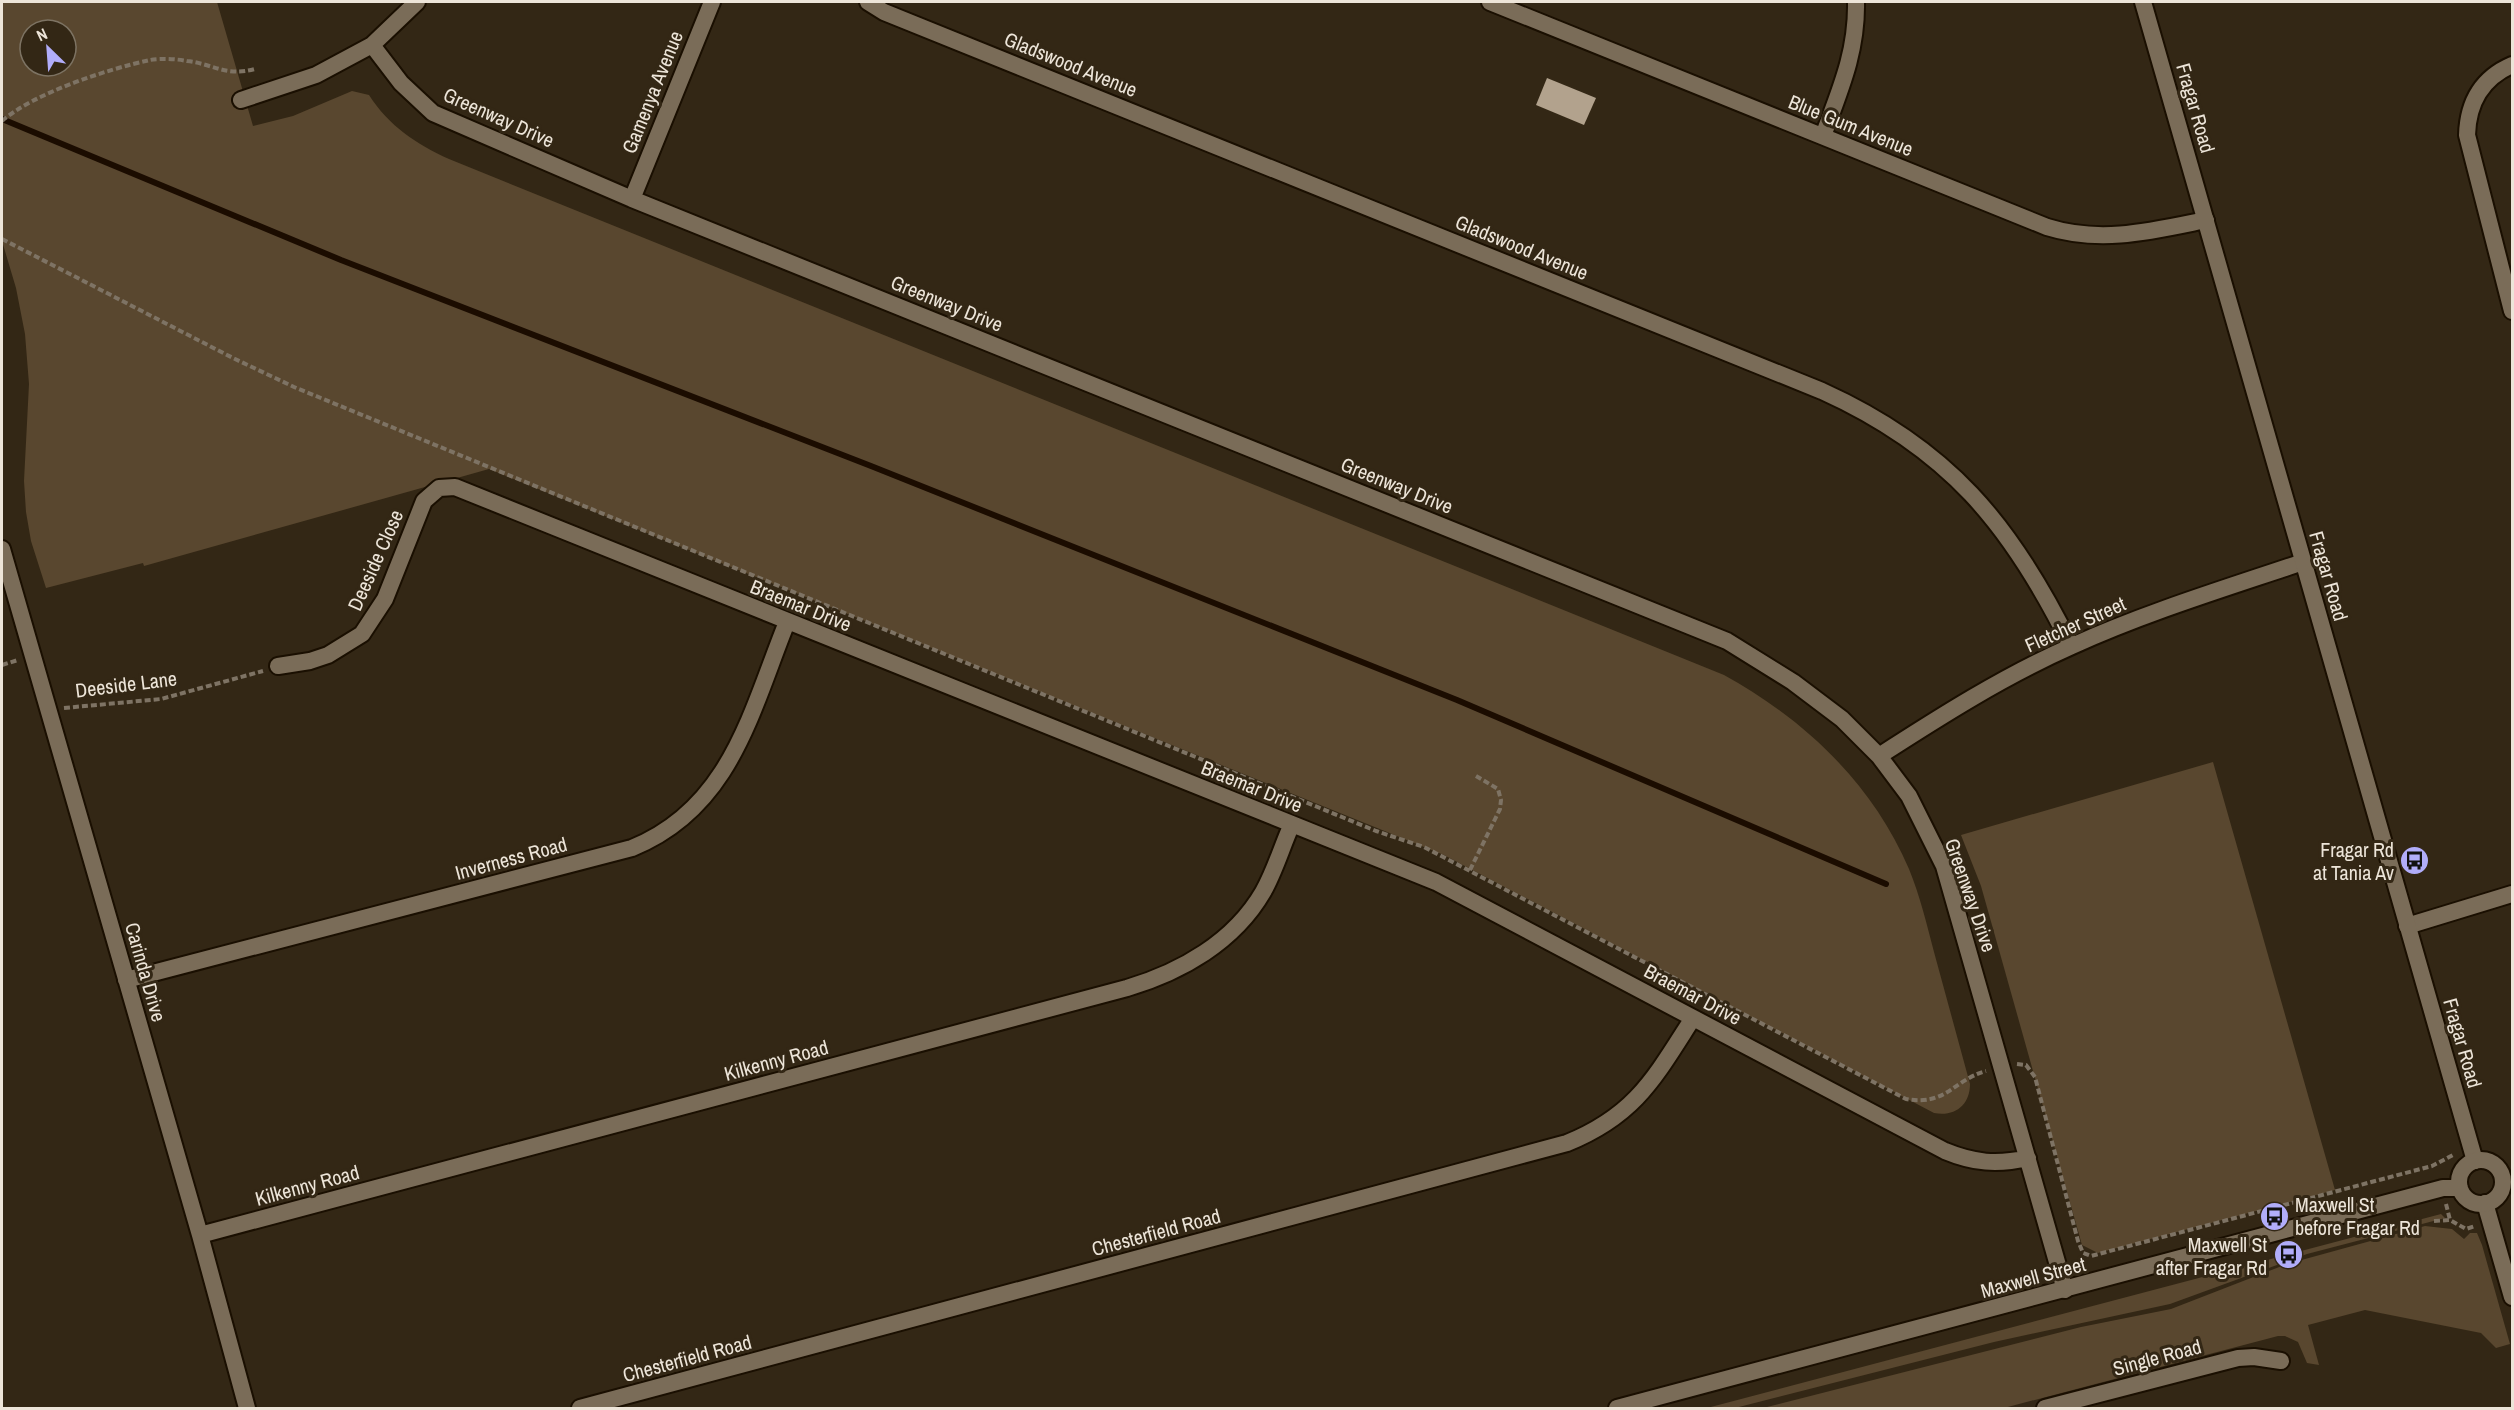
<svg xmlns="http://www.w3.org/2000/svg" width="2514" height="1410" font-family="'Archivo Narrow',sans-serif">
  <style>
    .green { fill: #59472f; fill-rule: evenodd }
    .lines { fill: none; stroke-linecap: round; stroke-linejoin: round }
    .stream { stroke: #1b0c00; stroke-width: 6 }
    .building { fill: #b2a28d }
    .minor-casing { stroke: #1a0f01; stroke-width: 20 }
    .tertiary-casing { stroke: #1a0f01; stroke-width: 20 }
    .secondary-casing { stroke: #1a0f01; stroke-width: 20 }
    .path { stroke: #7e7364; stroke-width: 4; stroke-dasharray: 6 3; stroke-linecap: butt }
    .minor { stroke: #7a6c58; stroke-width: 16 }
    .tertiary { stroke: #7a6c58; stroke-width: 16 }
    .secondary { stroke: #7a6c58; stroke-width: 16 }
    .labels { text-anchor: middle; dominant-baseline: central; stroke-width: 6; stroke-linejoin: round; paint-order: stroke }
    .street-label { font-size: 20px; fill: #ede5d9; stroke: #332715 }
    .poi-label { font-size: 20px; fill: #ede5d9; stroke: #332715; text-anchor: end }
  </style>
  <rect width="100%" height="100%" fill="#332715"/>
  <!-- green -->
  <path class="green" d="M 2,2 L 217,2 L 253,126 L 293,116 L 352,91 L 369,95 C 389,126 416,144 449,159 L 1724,675 C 1805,720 1872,783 1909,869 C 1920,896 1927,925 1934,952 C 1946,996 1958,1040 1970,1084 C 1970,1105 1955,1117 1934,1113 L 1444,855 L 489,469 L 144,566 L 143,563 L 46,588 L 31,541 L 26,512 L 24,481 L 29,384 L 25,334 L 16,288 L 2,241 ZM 30,30 L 66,30 L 66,66 L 30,66 Z
    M 2213,762 L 2335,1190 L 2098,1253 L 2082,1245 L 1981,886 L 1961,835 Z
    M 2441,1214 L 2445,1218 L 2307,1254 L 2170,1304 L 1994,1342 L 1735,1408 L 1707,1408 Z
    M 2425,1226 L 2452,1229 L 2464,1239 L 2470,1233 L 2477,1233 L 2482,1245 L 2510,1344 L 2496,1348 L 2481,1333 L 2365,1310 L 2308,1325 L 2319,1365 L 2307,1363 L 2298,1342 L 2285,1336 L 2278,1336 L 2004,1408 L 1763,1408 L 2081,1327 L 2171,1309 L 2287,1264 Z"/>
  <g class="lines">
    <!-- stream -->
    <path class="stream" d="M 2,119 L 341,260 L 871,466 L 1457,700 L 1886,884"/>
  </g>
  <!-- building -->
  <path class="building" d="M 1547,78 L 1596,98 L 1584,125 L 1536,105 Z"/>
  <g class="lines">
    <defs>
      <path id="minor" d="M 868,2 L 884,12 L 1822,391 C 1948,448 2011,524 2071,646
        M 1490,2 L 2047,227 C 2101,244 2152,231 2206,220
        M 372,45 L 401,83 L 433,113 L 632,199 L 1727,641 L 1793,682 L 1842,719 L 1879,756 L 1909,796 L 1944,866 L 2065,1290
        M 2512,65 C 2482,78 2468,102 2467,135 L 2512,311
        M 241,100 L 316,75 L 372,45 L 417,2
        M 1823,136 C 1840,90 1857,52 1856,2
        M 632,199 L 712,2
        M 2,549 L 200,1235 L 247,1408
        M 278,666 L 310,661 L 328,655 L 362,634 L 385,599 L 424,501 L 439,488 L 455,487 L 1436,882 L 1945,1151 C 1974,1163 1997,1165 2028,1158
        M 1879,756 C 1941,716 2004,676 2072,646 C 2147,612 2226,588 2303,562
        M 2407,926 L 2512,894
        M 126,980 L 632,848 C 731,808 751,711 787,622
        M 200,1235 L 1127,988 C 1181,972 1234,942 1263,892 C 1275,871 1282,846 1292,824
        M 580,1408 L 1567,1143 C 1636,1115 1655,1077 1693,1018
        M 2045,1408 L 2238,1358 L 2254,1357 L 2281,1361"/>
      <path id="tertiary" d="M 2143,2 L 2475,1161
        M 2485,1203 L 2512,1297"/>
      <path id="secondary" d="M2459 1182a22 22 0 1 1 44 0a22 22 0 1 1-44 0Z
        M 1617,1408 L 2443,1188 L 2460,1188"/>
    </defs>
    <!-- minor casing -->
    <use href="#minor" class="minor-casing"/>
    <!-- tertiary casing -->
    <use href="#tertiary" class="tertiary-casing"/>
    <!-- secondary casing -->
    <use href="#secondary" class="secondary-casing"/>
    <!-- path -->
    <path class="path" d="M 2,121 C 34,93 108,69 150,60 C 161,58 177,59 187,61 C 214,64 225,77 255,69
      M 2,239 L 233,358 L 294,387 L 1376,831 L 1424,847 L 1906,1099 C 1947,1106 1953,1080 1986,1071
      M 2,665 L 18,660
      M 64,708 L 161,699 L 263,671
      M 1470,870 L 1500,809 L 1501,800 L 1498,789 L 1476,776
      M 2017,1064 L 2026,1065 L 2035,1077 L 2078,1241 L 2083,1253 L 2091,1256 L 2432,1166 L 2453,1155
      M 2446,1204 L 2450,1220
      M 2434,1221 L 2450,1220 L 2466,1229 L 2475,1226"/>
    <!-- minor -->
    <use href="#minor" class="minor"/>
    <!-- tertiary -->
    <use href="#tertiary" class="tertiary"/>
    <!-- secondary -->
    <use href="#secondary" class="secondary"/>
  </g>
  <!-- icons -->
  <defs>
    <symbol id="bus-disc" viewBox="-11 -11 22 22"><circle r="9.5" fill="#b1adfa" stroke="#332715"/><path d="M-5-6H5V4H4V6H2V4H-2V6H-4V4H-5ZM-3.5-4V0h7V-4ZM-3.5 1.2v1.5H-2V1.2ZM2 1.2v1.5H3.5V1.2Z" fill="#111"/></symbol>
  </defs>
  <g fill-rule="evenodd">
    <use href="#bus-disc" x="2398" y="844" width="33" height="33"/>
    <use href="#bus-disc" x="2258" y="1200" width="33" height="33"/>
    <use href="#bus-disc" x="2272" y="1238" width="33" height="33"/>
  </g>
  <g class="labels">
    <!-- street labels -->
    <g class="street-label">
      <text transform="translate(1071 64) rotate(22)">Gladswood Avenue</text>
      <text transform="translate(652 92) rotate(-68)">Gamenya Avenue</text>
      <text transform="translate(2196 108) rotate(74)">Fragar Road</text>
      <text transform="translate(499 117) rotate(24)">Greenway Drive</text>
      <text transform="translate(1851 125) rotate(22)">Blue Gum Avenue</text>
      <text transform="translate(1522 247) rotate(22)">Gladswood Avenue</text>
      <text transform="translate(947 303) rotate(22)">Greenway Drive</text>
      <text transform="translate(1397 485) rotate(22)">Greenway Drive</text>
      <text transform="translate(375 560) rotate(-66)">Deeside Close</text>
      <text transform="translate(2329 576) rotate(74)">Fragar Road</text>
      <text transform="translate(801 605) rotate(22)">Braemar Drive</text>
      <text transform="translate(2075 624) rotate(-24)">Fletcher Street</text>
      <text transform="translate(126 684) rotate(-7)">Deeside Lane</text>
      <text transform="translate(1252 786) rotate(22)">Braemar Drive</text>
      <text transform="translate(511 858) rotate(-15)">Inverness Road</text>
      <text transform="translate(1971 895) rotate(71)">Greenway Drive</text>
      <text transform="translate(146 972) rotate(74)">Carinda Drive</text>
      <text transform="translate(1693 994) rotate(28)">Braemar Drive</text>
      <text transform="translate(2463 1043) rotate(74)">Fragar Road</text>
      <text transform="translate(776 1060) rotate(-15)">Kilkenny Road</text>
      <text transform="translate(307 1185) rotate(-15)">Kilkenny Road</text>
      <text transform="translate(1156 1232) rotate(-15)">Chesterfield Road</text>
      <text transform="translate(2033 1277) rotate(-15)">Maxwell Street</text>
      <text transform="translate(2157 1357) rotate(-15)">Single Road</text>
      <text transform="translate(687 1358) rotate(-15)">Chesterfield Road</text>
    </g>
    <!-- poi labels -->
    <g class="poi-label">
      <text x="2394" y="849">Fragar Rd<tspan x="2394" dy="23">at Tania Av</tspan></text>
      <text x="2295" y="1204" text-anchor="start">Maxwell St<tspan x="2295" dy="23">before Fragar Rd</tspan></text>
      <text x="2267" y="1244">Maxwell St<tspan x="2267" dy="23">after Fragar Rd</tspan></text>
    </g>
  </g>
  <!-- border -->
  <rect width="2514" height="1410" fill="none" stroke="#ede5d9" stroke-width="6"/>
  <!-- north arrow -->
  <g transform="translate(48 48) rotate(335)"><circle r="28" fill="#332715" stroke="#7d7363" stroke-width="1.5"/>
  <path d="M0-4.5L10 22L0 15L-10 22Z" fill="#b1adfa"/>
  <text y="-9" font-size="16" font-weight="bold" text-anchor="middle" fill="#ede5d9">N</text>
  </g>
</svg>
